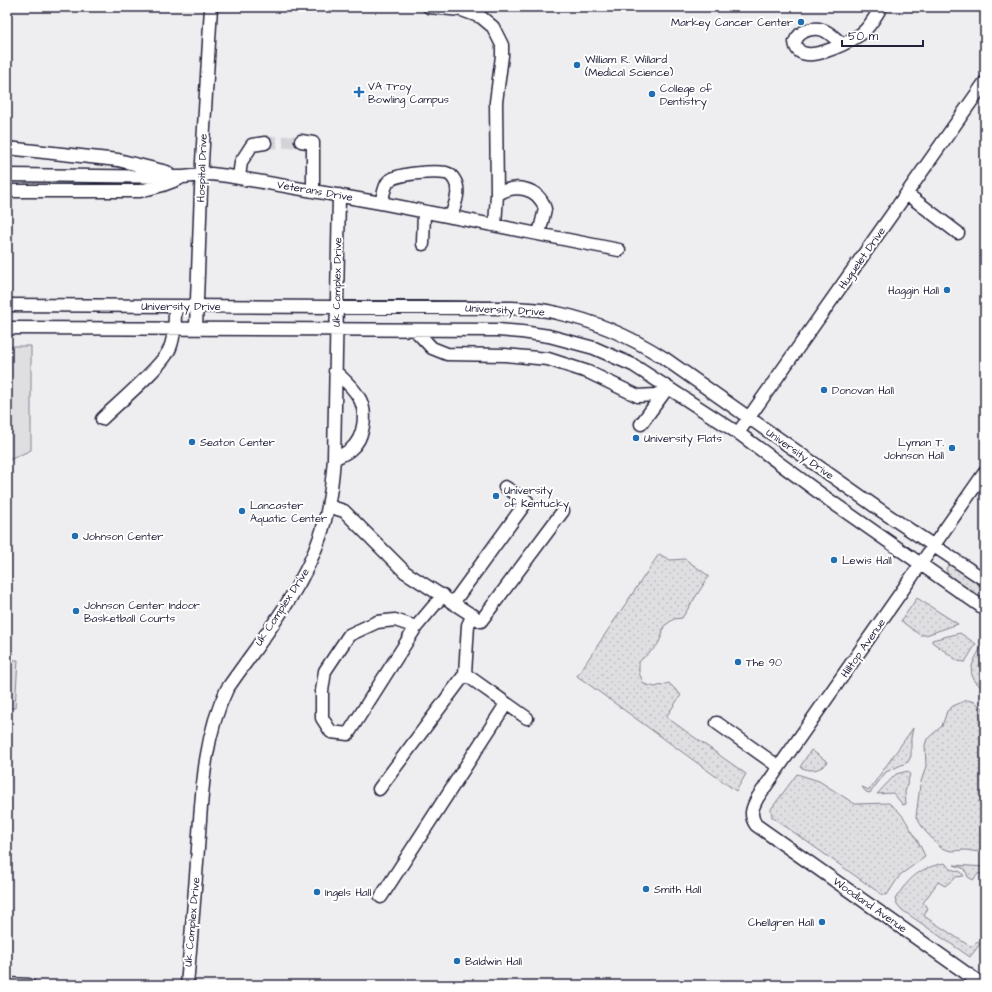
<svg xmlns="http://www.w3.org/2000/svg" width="992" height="992" font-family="'Architects Daughter',sans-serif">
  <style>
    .built { fill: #eeeef1 }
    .grass { fill: url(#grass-dots); stroke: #80808e }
    .pitch { fill: #dfdfe2; stroke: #80808e }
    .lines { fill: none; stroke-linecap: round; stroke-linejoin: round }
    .minor-tunnel { stroke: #d3d3d8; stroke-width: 12; stroke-dasharray: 12 6; stroke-linecap: butt }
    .minor-casing { stroke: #22223b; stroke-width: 15 }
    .minor { stroke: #fff; stroke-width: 12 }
    .poi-dot { fill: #1f6fb2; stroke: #fff; stroke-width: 1.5 }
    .labels { text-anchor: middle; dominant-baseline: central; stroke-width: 4; stroke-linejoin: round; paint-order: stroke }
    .poi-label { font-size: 11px; fill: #22223b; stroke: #fff; text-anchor: start }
    .street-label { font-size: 11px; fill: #22223b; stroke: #fff }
  </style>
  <defs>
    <pattern id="grass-dots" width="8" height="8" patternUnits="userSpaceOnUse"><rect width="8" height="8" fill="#dfdfe2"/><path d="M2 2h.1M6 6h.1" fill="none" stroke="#bfbfc3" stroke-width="1.8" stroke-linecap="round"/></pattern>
  </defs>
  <rect width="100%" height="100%" fill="#fff"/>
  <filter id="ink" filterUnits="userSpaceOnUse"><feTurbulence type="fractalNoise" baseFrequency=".025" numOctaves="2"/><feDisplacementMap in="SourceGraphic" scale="8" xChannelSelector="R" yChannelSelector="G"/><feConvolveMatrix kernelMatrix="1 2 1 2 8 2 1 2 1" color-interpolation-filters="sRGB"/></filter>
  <g filter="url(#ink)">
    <!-- built -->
    <path class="built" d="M 7,7 L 985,7 L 985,985 L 7,985 Z"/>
    <!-- grass -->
    <path class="grass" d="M 659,554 L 670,560 L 685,559 L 709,576 L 682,618 L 674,619 L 664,626 C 659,650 655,646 639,662 L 639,673 L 644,684 L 655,687 L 669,683 L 681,695 L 666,717 L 746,774 L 736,791 L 577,676 Z
      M 952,563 L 985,584 L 985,604 L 948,576 L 946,568 Z
      M 917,598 L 958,624 L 926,635 L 920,635 L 901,621 Z
      M 960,633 L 976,644 L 965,662 L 958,661 L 932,642 L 932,640 Z
      M 981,647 L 985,669 L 985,690 C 964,675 971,666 981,647 Z
      M 967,700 L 975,702 L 985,710 L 985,853 L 966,850 L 951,851 L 941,848 L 925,831 L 916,817 L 920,785 L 926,766 L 925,745 L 927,739 L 942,726 L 947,711 L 953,706 Z
      M 913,728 L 911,738 L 911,756 L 908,762 L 886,772 L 870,793 L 866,792 L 862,787 L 869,790 Z
      M 811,750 L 828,762 C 819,771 811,772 800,767 Z
      M 908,771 L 910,774 L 905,792 L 906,804 L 903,805 L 893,793 L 877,794 L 896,774 Z
      M 797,774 L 819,781 L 855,804 L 889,803 C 893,807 898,810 901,814 C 905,818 925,853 925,857 L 900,875 L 887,895 L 881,894 L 772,817 L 771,809 Z
      M 945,863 L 950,869 L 961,872 L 964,876 L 956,877 L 945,886 L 938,882 L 923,903 L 928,908 L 924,916 L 971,947 L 978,942 L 980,944 L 970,957 L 902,910 L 897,904 L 895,899 C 910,877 919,868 945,863 Z
      M 954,865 L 985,867 L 985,878 L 979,873 L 973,880 L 968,877 L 965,869 Z"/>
    <!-- pitch -->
    <path class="pitch" d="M 7,346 L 31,346 L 31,450 L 7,461 Z
      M 7,660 L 18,660 L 15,708 L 7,708 Z"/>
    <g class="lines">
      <!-- minor-tunnel -->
      <path class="minor-tunnel" d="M 265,143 L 301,141"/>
      <defs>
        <path id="minor" d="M 429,7 L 462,10 L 481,17 L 493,27 L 502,45 L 502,56 L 496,102 L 497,195 L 495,225
          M 842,44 C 837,40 832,35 827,32 C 816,25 799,30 795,42 C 798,70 849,42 861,34 C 870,27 875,17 881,7
          M 301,141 L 313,143 L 313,190
          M 7,148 L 118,160 L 167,172
          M 7,175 L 183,177 L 211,174 L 228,176 L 381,203 L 619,250
          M 239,177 L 241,162 L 252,145 L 265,143
          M 7,191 L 140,191 L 163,185 L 179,179
          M 907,194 L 958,233
          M 497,195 C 514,183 539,187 545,209 L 539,234
          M 381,203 C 383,197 384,187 388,182 C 395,173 435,171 446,173 C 450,174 453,177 455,181 C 461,192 454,206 451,217
          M 423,244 L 424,212
          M 7,305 L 512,308 C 527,309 543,309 557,313 C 596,321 631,337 664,358 L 883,512 L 985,580
          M 7,328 L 498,330 L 522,332 L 549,336 L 594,348 L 633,365 L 741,435 L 829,500 L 985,609
          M 196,328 L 202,162 L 211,7
          M 415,330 L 432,348 L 447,354 L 505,355 L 548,359 L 588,372 L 638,396 L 655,395 L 665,391
          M 102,419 C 116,405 164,365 170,348 C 175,335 175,320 175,306
          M 641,424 L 666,390
          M 738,433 L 985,82
          M 334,459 C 339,456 345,454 350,450 C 365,438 368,411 358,396 C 352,386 343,379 335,371
          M 328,506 L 344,511 L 405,572 L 481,621 L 563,511
          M 453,603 L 527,501 L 505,487
          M 416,627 L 348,734 L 331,732 L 322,718 L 322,691 L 325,671 L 349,635 L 377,622 L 395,620 L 416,627 L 443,595
          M 465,674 L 468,625 L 473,615
          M 717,723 L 779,767
          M 379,789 L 465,674 L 527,718
          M 381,897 L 506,704
          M 7,984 L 29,985
          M 187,985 C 191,939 195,893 198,848 C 202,795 203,738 227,689 C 260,641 301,593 320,537 C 329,512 332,485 334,459 L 339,195
          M 983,985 L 756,825 C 749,815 752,808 758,797 L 985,472"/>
      </defs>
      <!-- minor casing -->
      <use href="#minor" class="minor-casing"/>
      <!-- minor -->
      <use href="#minor" class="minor"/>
    </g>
  </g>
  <!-- markers -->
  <g class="poi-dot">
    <circle cx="801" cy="22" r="4"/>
    <circle cx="577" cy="65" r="4"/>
    <path d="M357 86h4v4h4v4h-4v4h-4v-4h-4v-4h4z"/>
    <circle cx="652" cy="94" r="4"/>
    <circle cx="947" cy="290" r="4"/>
    <circle cx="824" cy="390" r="4"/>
    <circle cx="636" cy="438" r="4"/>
    <circle cx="192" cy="442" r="4"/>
    <circle cx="952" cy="448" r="4"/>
    <circle cx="496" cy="496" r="4"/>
    <circle cx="242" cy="511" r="4"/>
    <circle cx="75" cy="536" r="4"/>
    <circle cx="834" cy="560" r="4"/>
    <circle cx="76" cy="611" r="4"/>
    <circle cx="738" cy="662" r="4"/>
    <circle cx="646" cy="889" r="4"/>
    <circle cx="317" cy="892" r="4"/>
    <circle cx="822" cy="922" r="4"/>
    <circle cx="457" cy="961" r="4"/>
  </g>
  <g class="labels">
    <!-- poi labels -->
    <g class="poi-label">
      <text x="793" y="22" text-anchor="end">Markey Cancer Center</text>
      <text x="585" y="59">William R. Willard<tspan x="585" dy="13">(Medical Science)</tspan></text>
      <text x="368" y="86">VA Troy<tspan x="368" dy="13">Bowling Campus</tspan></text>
      <text x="660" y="88">College of<tspan x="660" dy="13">Dentistry</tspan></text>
      <text x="939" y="290" text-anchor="end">Haggin Hall</text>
      <text x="832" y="390">Donovan Hall</text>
      <text x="644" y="438">University Flats</text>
      <text x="200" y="442">Seaton Center</text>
      <text x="944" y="442" text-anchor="end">Lyman T.<tspan x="944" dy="13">Johnson Hall</tspan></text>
      <text x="504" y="490">University<tspan x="504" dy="13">of Kentucky</tspan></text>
      <text x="250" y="505">Lancaster<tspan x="250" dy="13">Aquatic Center</tspan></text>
      <text x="83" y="536">Johnson Center</text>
      <text x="842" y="560">Lewis Hall</text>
      <text x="84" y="605">Johnson Center Indoor<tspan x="84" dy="13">Basketball Courts</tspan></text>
      <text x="746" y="662">The 90</text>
      <text x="654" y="889">Smith Hall</text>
      <text x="325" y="892">Ingels Hall</text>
      <text x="814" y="922" text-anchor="end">Chellgren Hall</text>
      <text x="465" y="961">Baldwin Hall</text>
    </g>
    <!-- street labels -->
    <g class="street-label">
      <text transform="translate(202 168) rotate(-88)">Hospital Drive</text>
      <text transform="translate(315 191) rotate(10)">Veterans Drive</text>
      <text transform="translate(862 258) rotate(-55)">Huguelet Drive</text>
      <text transform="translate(337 282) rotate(-89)">Uk Complex Drive</text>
      <text x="181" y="306">University Drive</text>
      <text transform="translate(505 310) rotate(3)">University Drive</text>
      <text transform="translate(800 454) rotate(35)">University Drive</text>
      <text transform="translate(282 607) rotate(-57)">Uk Complex Drive</text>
      <text transform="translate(863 648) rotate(-55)">Hilltop Avenue</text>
      <text transform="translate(870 905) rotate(35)">Woodland Avenue</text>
      <text transform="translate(192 922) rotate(-85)">Uk Complex Drive</text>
    </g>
  </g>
  <!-- margin -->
  <rect width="992" height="992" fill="none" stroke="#fff" stroke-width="24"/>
  <rect x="12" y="12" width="968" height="968" fill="none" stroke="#22223b" stroke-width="1.5" filter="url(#ink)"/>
  <!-- scale -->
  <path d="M842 40v6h81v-6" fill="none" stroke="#22223b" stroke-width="2"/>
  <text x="848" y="40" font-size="12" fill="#22223b" stroke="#ffffff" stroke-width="3" paint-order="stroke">50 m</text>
</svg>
